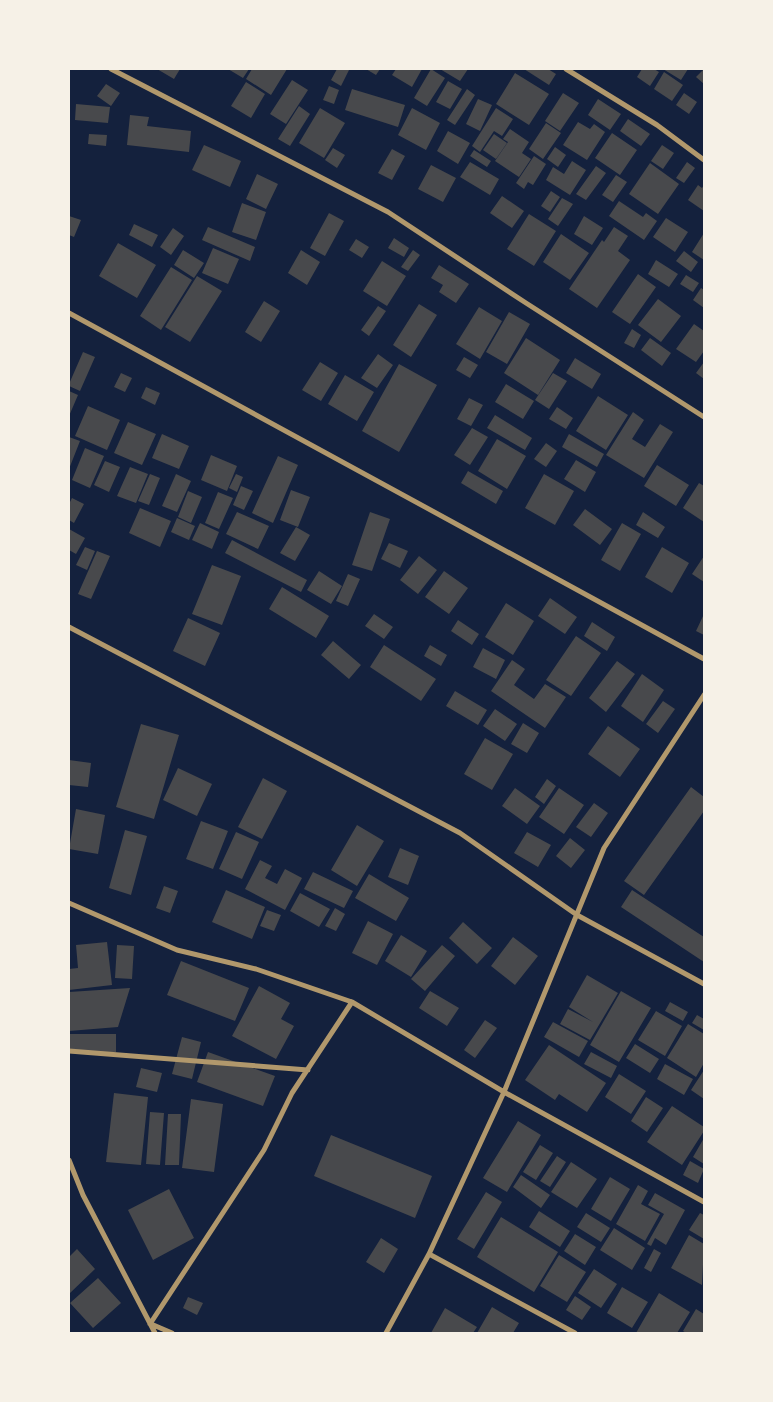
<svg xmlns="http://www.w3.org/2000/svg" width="773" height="1402" font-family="'Source Serif 4',serif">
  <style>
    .building { fill: #48494c }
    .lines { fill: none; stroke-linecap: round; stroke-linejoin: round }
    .minor { stroke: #b1986c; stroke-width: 5 }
  </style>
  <rect width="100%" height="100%" fill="#14213d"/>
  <!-- building -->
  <path class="building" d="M 157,69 L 180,69 L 174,79 Z
    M 228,69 L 249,69 L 243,78 Z
    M 252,69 L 287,69 L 271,95 L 246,79 Z
    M 337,69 L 349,70 L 341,86 L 331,80 Z
    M 366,69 L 380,69 L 376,75 Z
    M 396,69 L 422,69 L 412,87 L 392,75 Z
    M 431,69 L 445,78 L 427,106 L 414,98 Z
    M 440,69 L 468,69 L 460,81 Z
    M 524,69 L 548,69 L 556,74 L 549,85 Z
    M 642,69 L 654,69 L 659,72 L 650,86 L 637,77 Z
    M 663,69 L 688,69 L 681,80 Z
    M 704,69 L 704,84 L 696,77 Z
    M 664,72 L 683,85 L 672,101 L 654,89 Z
    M 515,73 L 549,94 L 529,125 L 496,104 Z
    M 292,80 L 308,90 L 286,124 L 270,114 Z
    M 448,81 L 462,89 L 450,109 L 436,102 Z
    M 246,82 L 265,94 L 251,118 L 231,106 Z
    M 106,84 L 120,93 L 111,106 L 97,96 Z
    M 329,86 L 339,90 L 334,104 L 323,100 Z
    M 352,89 L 405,105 L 398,127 L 345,110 Z
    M 467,89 L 475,95 L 455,125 L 447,120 Z
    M 563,93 L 579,103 L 560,131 L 545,121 Z
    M 684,93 L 697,102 L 689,114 L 676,105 Z
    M 478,99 L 492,105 L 480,131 L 466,124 Z
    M 598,99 L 621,114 L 610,130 L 588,115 Z
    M 76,104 L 110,107 L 108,123 L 75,120 Z
    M 299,106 L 310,114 L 290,146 L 278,139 Z
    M 320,108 L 345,123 L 324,158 L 299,143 Z
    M 412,108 L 440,123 L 426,150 L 398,135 Z
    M 496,108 L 513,119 L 502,136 L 494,131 L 480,152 L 472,146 Z
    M 130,115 L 149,117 L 147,126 L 191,131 L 189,152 L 127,145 Z
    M 628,119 L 650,134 L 641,146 L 620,131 Z
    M 578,122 L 590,129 L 594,124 L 605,132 L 587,160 L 563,145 Z
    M 546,123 L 561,133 L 543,159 L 529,149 Z
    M 510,129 L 529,142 L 522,153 L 531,159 L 519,177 L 495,161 L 508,142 L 503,139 Z
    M 448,131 L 470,143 L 458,164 L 437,151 Z
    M 612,133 L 637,150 L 620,175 L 595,158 Z
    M 89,134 L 107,135 L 106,146 L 88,144 Z
    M 494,134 L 507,143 L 496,159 L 483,150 Z
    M 204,145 L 241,161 L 230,187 L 192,170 Z
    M 662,145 L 674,153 L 663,169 L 651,161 Z
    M 555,147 L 566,155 L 558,167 L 547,159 Z
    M 333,148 L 345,155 L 337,168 L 325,160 Z
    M 392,149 L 405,156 L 392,180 L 378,173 Z
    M 474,150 L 491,161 L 487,167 L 470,156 Z
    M 534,156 L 546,164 L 533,185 L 528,182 L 524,189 L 516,183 Z
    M 572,161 L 586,170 L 570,195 L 546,180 L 553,167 L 564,174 Z
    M 470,162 L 499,179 L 490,195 L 460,177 Z
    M 687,162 L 695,168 L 684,183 L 676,178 Z
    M 650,163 L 679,184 L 658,214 L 629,194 Z
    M 431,165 L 456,178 L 443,202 L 418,189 Z
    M 596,166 L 606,173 L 586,200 L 576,194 Z
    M 257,174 L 278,184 L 266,209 L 246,199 Z
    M 616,175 L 627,182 L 613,202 L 602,195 Z
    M 698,185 L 702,188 L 704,185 L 704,211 L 688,200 Z
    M 551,191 L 560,197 L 550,212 L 541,206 Z
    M 502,196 L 524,211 L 512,228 L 490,213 Z
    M 562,198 L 573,204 L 558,226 L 548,219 Z
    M 619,201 L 643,217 L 646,213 L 657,221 L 644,240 L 609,216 Z
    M 242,203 L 266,212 L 256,240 L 232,232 Z
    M 329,213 L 344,221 L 325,256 L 310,248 Z
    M 529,214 L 556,231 L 534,266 L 507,249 Z
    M 69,216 L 81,220 L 74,237 L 69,235 Z
    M 584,216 L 603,228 L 592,245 L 574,234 Z
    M 666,218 L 688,232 L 675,252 L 653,237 Z
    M 134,224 L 158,235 L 152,247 L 129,235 Z
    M 208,227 L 255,247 L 250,261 L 202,240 Z
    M 614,227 L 628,236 L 618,251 L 630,260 L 597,308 L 569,289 L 602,240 L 604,242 Z
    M 173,228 L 184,236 L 171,255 L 160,247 Z
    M 704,233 L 704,260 L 692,252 Z
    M 561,234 L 589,253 L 570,280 L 543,262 Z
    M 394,238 L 409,248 L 404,257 L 388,248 Z
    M 356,239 L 369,247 L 362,258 L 349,250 Z
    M 118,243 L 156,265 L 137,298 L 99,276 Z
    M 213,248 L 239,259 L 228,284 L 202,273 Z
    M 183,250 L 204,263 L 194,278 L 174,265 Z
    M 301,250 L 320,262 L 307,285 L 288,273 Z
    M 413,250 L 420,255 L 408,271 L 401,267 Z
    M 684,251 L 698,262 L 691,272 L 676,261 Z
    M 656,260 L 678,274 L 669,287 L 648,274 Z
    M 382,261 L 406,276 L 387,306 L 363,291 Z
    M 439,265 L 469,284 L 456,303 L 439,292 L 443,285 L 431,278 Z
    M 171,267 L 192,280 L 161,330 L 140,316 Z
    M 638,274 L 656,287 L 630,324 L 612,312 Z
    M 686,275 L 699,283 L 693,292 L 680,284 Z
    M 197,276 L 222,291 L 190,342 L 165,327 Z
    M 701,288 L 704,290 L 704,308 L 693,300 Z
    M 658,299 L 681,316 L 661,342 L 638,325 Z
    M 264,301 L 280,311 L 261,342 L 245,332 Z
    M 419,304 L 437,315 L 411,357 L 393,345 Z
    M 378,306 L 386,311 L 369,336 L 361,330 Z
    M 479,307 L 502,321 L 480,359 L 456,344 Z
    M 509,312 L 530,324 L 507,364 L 486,352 Z
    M 694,324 L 704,331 L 704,351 L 696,362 L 676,349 Z
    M 632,329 L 641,335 L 634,348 L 624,343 Z
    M 526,338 L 560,360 L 538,395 L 504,373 Z
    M 650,338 L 671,353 L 662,366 L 641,350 Z
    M 83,352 L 95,357 L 80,391 L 69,386 L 69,384 Z
    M 378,354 L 393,365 L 377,388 L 361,378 Z
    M 464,357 L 478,365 L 470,378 L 456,370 Z
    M 575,358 L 601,374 L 592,389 L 566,373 Z
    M 320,362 L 338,373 L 321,401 L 302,390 Z
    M 704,362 L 704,379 L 696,373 Z
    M 399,364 L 437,385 L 399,452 L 362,431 Z
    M 121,373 L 132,378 L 125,392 L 114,387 Z
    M 553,373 L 567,381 L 549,409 L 535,400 Z
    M 345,375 L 374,392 L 357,421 L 328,404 Z
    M 506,384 L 534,401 L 523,419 L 495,402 Z
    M 146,387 L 160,393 L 155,405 L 141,398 Z
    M 69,391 L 78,395 L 69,416 Z
    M 598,396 L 628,415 L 606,450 L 576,431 Z
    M 469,398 L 483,405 L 471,426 L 457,419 Z
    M 88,406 L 120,420 L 107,450 L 75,436 Z
    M 557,407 L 573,418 L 566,429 L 549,419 Z
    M 633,412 L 644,420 L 632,439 L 645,447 L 660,424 L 673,432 L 644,478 L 606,455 Z
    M 495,415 L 532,438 L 525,450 L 487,428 Z
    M 128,422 L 156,434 L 142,465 L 114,453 Z
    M 472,428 L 488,437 L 470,465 L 454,455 Z
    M 162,434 L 189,446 L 179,469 L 152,458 Z
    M 569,434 L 604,454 L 597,467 L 562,447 Z
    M 69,437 L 80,441 L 69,469 Z
    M 497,439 L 526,456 L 507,489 L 478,471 Z
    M 546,443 L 557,451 L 546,467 L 534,459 Z
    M 85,448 L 104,456 L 90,488 L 72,480 Z
    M 211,455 L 237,466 L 227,491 L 201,480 Z
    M 278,456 L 298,465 L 273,523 L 252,513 Z
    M 576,460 L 596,472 L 585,492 L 564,479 Z
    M 105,461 L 120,467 L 109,492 L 94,485 Z
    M 657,465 L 689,485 L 676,506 L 644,486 Z
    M 130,467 L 148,474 L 136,503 L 117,496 Z
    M 468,471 L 503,491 L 496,504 L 461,483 Z
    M 150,474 L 160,478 L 149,505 L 138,501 Z
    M 176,474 L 191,481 L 177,512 L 162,506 Z
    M 236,474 L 243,477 L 237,492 L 229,488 Z
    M 544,474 L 574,491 L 555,525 L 525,508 Z
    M 699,483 L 704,486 L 704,522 L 683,508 Z
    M 241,486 L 253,491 L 244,510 L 233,505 Z
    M 291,490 L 310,497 L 298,527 L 280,520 Z
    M 188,491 L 202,497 L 191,523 L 178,517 Z
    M 218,492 L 233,498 L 219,529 L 205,523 Z
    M 72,498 L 84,504 L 74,523 L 69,520 L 69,504 Z
    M 140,508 L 171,521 L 160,547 L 129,533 Z
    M 585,509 L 612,529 L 600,545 L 573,525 Z
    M 237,512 L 269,526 L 258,549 L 226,534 Z
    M 370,512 L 390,519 L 372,571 L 352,565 Z
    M 643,512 L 665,527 L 658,538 L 636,525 Z
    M 177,518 L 195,526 L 189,540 L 171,532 Z
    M 200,523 L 219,532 L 212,549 L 192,540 Z
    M 622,523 L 641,534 L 620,571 L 601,560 Z
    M 296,527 L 310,535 L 295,561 L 280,553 Z
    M 69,529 L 85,538 L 76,554 L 69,550 Z
    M 232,540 L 307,580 L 301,592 L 225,553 Z
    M 389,543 L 408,551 L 400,568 L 381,559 Z
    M 85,547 L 95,551 L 87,570 L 76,565 Z
    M 662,547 L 689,563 L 672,593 L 645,577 Z
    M 97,551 L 110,556 L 91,599 L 78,594 Z
    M 419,556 L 437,570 L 418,594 L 400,580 Z
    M 704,556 L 704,582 L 692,574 Z
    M 212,565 L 241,576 L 222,625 L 192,614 Z
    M 319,571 L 342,586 L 331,604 L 307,590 Z
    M 444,571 L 468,588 L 449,614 L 425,597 Z
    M 348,574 L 360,579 L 348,606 L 336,601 Z
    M 282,587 L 329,616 L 316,638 L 269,609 Z
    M 550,598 L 577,617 L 565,634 L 538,616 Z
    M 506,603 L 534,621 L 513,655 L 485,637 Z
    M 374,614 L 393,627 L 384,639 L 365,626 Z
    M 704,614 L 704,635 L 696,631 Z
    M 188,618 L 220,633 L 205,666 L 173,651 Z
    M 458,620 L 479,634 L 472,645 L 451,631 Z
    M 592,622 L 615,637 L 607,651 L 584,636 Z
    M 576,636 L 601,653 L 571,696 L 546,680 Z
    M 333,641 L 361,665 L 349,679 L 321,655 Z
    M 384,645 L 436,679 L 421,701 L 370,667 Z
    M 430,645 L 447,655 L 441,666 L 424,656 Z
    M 483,648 L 505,660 L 496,679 L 473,667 Z
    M 512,660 L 525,669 L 514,685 L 534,699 L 545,684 L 566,697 L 545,728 L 491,691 Z
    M 617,661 L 635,674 L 606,712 L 589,698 Z
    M 642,674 L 664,690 L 643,722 L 621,706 Z
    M 455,691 L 487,710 L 478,725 L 446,706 Z
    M 663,701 L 675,709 L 658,733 L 646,724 Z
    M 495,709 L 517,724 L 505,741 L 483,726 Z
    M 523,723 L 539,733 L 527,753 L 511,744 Z
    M 141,724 L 179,735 L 154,819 L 116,807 Z
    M 608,726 L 640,749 L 620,777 L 588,754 Z
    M 485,738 L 513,754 L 492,790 L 464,774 Z
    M 69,760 L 91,763 L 88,787 L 69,785 Z
    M 178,768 L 212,784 L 197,816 L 163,800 Z
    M 263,778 L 287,791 L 262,839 L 238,827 Z
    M 547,779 L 556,786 L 544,804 L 535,797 Z
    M 691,787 L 704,797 L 704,811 L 644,895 L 624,881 Z
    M 515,788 L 540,806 L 527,824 L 502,806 Z
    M 559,788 L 584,805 L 564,834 L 539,817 Z
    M 594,803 L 608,813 L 591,837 L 576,827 Z
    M 76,809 L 105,815 L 98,854 L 69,849 Z
    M 201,821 L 228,831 L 213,869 L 186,859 Z
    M 357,825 L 384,841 L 357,886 L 331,870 Z
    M 125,830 L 147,836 L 131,895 L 109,888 Z
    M 236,832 L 259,842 L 242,879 L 219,869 Z
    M 527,832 L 551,845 L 538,867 L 514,853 Z
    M 570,838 L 585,850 L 571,868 L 556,856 Z
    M 400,848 L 419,856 L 408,885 L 388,877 Z
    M 260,860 L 272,866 L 265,878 L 277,884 L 285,869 L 302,878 L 285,910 L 245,889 Z
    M 313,872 L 353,891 L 344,908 L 304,889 Z
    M 369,874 L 409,898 L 396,921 L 355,898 Z
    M 164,886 L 178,891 L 170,913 L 156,908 Z
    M 226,890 L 265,907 L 252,939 L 212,922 Z
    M 632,890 L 704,937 L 704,962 L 621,907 Z
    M 300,893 L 330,909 L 319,927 L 290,911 Z
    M 335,908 L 345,914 L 336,931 L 325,926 Z
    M 267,910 L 281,915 L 274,931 L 260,926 Z
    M 368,921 L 393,934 L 377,965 L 352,953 Z
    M 463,922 L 492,948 L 477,964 L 449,938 Z
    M 401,935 L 427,951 L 411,977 L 385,961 Z
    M 513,937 L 538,956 L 515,985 L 491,966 Z
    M 107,942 L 112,985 L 69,990 L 69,969 L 78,968 L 76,945 Z
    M 117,945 L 134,946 L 132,979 L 115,978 Z
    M 442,945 L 455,956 L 425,991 L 411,979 Z
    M 181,961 L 249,988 L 235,1021 L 167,995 Z
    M 587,975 L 618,993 L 590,1040 L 560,1024 L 568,1009 L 593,1022 L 569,1007 Z
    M 259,986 L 290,1003 L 281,1019 L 294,1026 L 276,1059 L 232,1036 Z
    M 130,988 L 118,1027 L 69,1031 L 69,992 Z
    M 430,991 L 459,1008 L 447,1026 L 419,1008 Z
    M 621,991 L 651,1008 L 619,1062 L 590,1045 Z
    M 670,1002 L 688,1012 L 683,1021 L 665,1011 Z
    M 656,1011 L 682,1026 L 665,1056 L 638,1040 Z
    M 697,1015 L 704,1019 L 704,1030 L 692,1023 Z
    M 485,1020 L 497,1028 L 475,1058 L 464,1050 Z
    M 553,1022 L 588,1041 L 579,1057 L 544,1037 Z
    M 688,1024 L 704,1034 L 704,1063 L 696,1077 L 667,1058 Z
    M 69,1034 L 116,1034 L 116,1052 L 69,1052 Z
    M 182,1037 L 201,1042 L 192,1079 L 172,1074 Z
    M 635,1044 L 659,1059 L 650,1073 L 626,1058 Z
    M 549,1045 L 606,1083 L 587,1112 L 559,1094 L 555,1100 L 525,1080 Z
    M 208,1052 L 275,1076 L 263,1106 L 197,1082 Z
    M 591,1052 L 617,1066 L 611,1078 L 584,1064 Z
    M 665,1064 L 693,1079 L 684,1095 L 657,1079 Z
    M 141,1068 L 162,1073 L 157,1092 L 136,1087 Z
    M 704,1070 L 704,1099 L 691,1090 Z
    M 619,1074 L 646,1091 L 631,1114 L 605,1097 Z
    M 114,1093 L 148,1097 L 141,1165 L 106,1162 Z
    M 646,1097 L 663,1108 L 647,1132 L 631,1121 Z
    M 191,1099 L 223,1104 L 214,1172 L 182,1168 Z
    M 672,1106 L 704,1127 L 704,1131 L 682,1165 L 647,1142 Z
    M 150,1112 L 164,1113 L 160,1165 L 146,1164 Z
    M 168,1114 L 181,1114 L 179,1165 L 165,1165 Z
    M 518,1121 L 541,1135 L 507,1192 L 483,1178 Z
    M 331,1135 L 432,1176 L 415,1218 L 314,1176 Z
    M 704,1138 L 704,1164 L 693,1157 Z
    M 540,1145 L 553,1153 L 536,1180 L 523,1172 Z
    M 557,1156 L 566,1162 L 550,1187 L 540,1181 Z
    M 690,1161 L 704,1169 L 698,1183 L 683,1175 Z
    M 571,1162 L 597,1179 L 577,1208 L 551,1192 Z
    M 521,1175 L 550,1195 L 541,1208 L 513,1187 Z
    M 610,1177 L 630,1189 L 611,1221 L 591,1209 Z
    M 638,1185 L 648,1191 L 641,1204 L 660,1214 L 645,1241 L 616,1224 Z
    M 169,1189 L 194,1238 L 153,1260 L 128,1210 Z
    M 486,1192 L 502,1202 L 474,1249 L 457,1239 Z
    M 655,1193 L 685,1210 L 666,1245 L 655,1238 L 651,1246 L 647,1244 L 664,1214 L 648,1205 Z
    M 539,1211 L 570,1231 L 560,1247 L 529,1227 Z
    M 586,1213 L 610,1228 L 601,1242 L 577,1227 Z
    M 700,1213 L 704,1215 L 704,1239 L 689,1230 Z
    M 501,1217 L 558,1252 L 534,1292 L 477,1257 Z
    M 614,1228 L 645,1248 L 632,1270 L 600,1250 Z
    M 575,1234 L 596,1247 L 585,1265 L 564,1251 Z
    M 689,1235 L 704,1244 L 702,1285 L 671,1268 Z
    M 381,1238 L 398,1249 L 384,1273 L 366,1262 Z
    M 77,1249 L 95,1269 L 69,1294 L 69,1257 Z
    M 654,1249 L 661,1253 L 651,1272 L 644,1268 Z
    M 559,1255 L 586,1272 L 567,1302 L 540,1286 Z
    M 594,1269 L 617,1284 L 601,1308 L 578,1293 Z
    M 98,1278 L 121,1303 L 93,1328 L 70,1303 Z
    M 622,1287 L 648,1302 L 632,1328 L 607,1313 Z
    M 659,1293 L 690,1312 L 677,1333 L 636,1333 Z
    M 575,1296 L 591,1307 L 582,1320 L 566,1310 Z
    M 188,1297 L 203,1303 L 197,1315 L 183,1308 Z
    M 492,1307 L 519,1323 L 513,1333 L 477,1333 Z
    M 445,1308 L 477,1327 L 473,1333 L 431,1333 Z
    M 696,1309 L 704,1314 L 704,1333 L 686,1333 L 683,1331 Z"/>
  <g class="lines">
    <!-- minor -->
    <path class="minor" d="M 111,69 L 388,212 L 526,303 L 704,417
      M 566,69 L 657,125 L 704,160
      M 69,313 L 704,659
      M 69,627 L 460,833 L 577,915 L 704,984
      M 69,903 L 177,950 L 256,969 L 352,1002 L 504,1092 L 704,1202
      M 69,1051 L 308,1070
      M 69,1160 L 83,1195 L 155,1333
      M 429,1254 L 575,1333
      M 150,1324 L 264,1150 L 292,1093 L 352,1002
      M 151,1324 L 172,1333
      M 386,1333 L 429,1254 L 504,1092 L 604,848 L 704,695"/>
  </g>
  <!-- border -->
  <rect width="773" height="1402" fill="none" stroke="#f6f1e7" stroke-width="140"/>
</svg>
